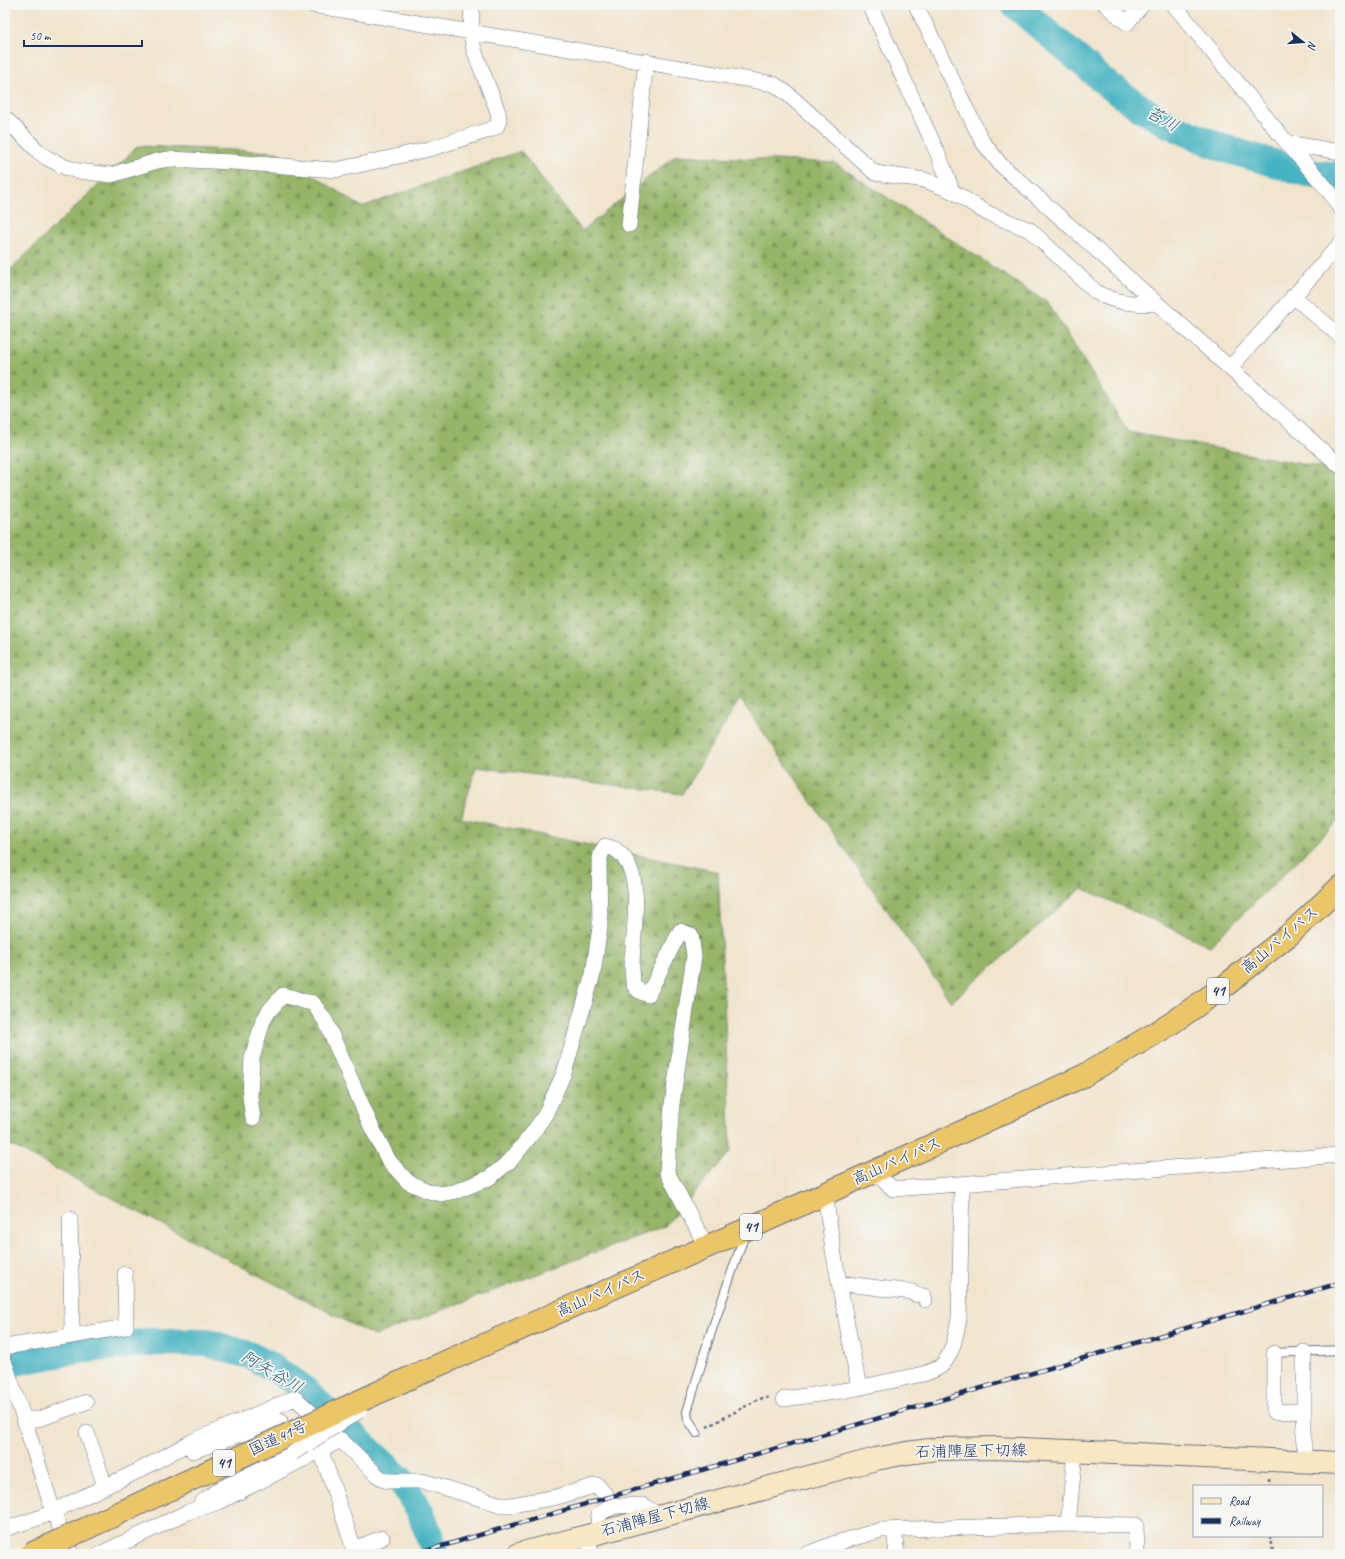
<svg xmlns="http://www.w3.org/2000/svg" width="1345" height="1559" font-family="Caveat,'Klee One',sans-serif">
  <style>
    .forest { fill: url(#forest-firs); stroke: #587263 }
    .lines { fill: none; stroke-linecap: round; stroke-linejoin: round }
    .river { stroke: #45b3c1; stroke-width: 28 }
    .service-casing { stroke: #666e84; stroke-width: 10 }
    .minor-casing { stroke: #666e84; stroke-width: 16 }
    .secondary-casing { stroke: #666e84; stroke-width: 24 }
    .trunk-casing { stroke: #666e84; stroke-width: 24 }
    .path { stroke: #666e84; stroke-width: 2.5; stroke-dasharray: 3 3; stroke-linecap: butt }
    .service { stroke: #fff; stroke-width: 8 }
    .minor { stroke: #fff; stroke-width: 15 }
    .secondary { stroke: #f7e8c3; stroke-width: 22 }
    .trunk { stroke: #ebc669; stroke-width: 22 }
    .rail-casing { stroke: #1b2f5e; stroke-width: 4.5 }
    .rail { stroke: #f6f6f2; stroke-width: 3; stroke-dasharray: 9; stroke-linecap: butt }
    .minor-bridge-casing { stroke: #666e84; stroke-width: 16; stroke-linecap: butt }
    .trunk-bridge-casing { stroke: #666e84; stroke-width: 24; stroke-linecap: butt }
    .minor-bridge { stroke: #fff; stroke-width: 15 }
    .trunk-bridge { stroke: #ebc669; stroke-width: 22 }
    .labels { text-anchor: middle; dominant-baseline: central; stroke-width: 3.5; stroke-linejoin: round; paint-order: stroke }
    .shield { fill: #f6f6f2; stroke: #5d6b8a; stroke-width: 1 }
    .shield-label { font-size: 15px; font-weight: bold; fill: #1b2f5e }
    .street-label { font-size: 16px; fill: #1b2f5e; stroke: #f6f6f2 }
    .water-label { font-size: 17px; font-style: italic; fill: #2a5d81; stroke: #f6f6f2 }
  </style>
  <defs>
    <pattern id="forest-firs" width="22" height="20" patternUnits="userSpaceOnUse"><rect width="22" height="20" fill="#95b568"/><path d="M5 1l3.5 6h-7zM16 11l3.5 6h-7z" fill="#799459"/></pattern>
  </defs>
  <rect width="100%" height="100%" fill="#f6f6f2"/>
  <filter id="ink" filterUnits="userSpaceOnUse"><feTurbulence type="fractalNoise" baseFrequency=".025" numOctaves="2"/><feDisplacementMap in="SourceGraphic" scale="8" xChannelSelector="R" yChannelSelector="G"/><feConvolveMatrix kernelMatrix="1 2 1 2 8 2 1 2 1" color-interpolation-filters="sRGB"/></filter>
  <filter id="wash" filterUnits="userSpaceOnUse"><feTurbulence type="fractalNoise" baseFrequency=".012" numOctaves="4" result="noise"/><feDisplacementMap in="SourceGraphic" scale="16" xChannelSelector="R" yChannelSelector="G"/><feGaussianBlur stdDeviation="0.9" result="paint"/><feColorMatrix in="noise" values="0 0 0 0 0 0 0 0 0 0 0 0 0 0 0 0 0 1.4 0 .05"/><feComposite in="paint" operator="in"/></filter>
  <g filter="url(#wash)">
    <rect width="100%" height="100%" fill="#f1e4cc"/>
    <!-- forest -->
    <path class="forest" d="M 138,146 L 277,152 L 362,207 L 521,151 L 582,231 L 676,155 L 835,163 L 1049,304 L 1128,432 L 1340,471 L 1340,819 L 1210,946 L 1082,888 L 951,1002 L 740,699 L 682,794 L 476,767 L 461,818 L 718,872 L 731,1151 L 665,1226 L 374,1336 L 5,1142 L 5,275 Z"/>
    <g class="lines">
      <!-- river -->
      <path class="river" d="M 1015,5 L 1107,84 L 1142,109 L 1170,125 L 1220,147 L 1307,173 L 1340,176
        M 5,1365 L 15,1362 L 78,1350 L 153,1342 L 208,1343 L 249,1355 L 272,1367 L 300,1386 L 401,1480 L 421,1513 L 436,1554"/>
    </g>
  </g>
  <g filter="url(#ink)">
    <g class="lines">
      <defs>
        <path id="service" d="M 1274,1353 L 1340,1350
          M 697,1433 L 688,1419 L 687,1412 L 709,1338 L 745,1234"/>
        <path id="minor" d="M 313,5 L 774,84 L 788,94 L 875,173 L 925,180 L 952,191 L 987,213 L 1030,230 L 1096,292 C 1117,304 1133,303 1156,304
          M 870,5 L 933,143 L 947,176 L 952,191
          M 916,5 L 982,141 L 1000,164 L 1340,466
          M 1106,5 L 1127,23 L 1142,5
          M 1174,5 L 1287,143 L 1329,191 L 1340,208
          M 5,118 L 38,151 L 47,158 L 65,167 L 78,171 L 111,175 L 157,161 L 169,159 L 232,162 L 335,170 L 359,165 L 429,149 L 492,129 L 497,126 L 499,119 L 498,112 L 474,50 L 471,33 L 472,5
          M 1287,143 L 1340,152
          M 629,225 L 646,61
          M 1293,296 L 1340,336
          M 1230,368 L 1340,244
          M 253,1118 L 250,1097 L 252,1058 L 263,1021 L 269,1011 L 283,995 L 307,1002 L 313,1003 L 326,1022 L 371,1126 L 389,1161 L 408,1182 L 428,1191 L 441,1194 L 457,1191 L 489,1178 L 511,1160 L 531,1135 L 545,1115 L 564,1073 L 593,974 L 600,927 L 599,864 L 601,854 L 605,846 C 608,847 613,848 616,850 C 648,872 631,937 632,970 C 633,974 632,981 634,985 C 637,991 642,993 648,995 L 680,931 L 691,935 L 694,956 L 672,1104 L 667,1172 L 706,1246
          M 874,1172 L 893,1189 L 1340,1155
          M 825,1193 L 833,1250 L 859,1388
          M 70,1219 L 72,1326 L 71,1336
          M 839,1283 L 912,1292 L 914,1294 L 924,1296 L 925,1300
          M 5,1347 L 126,1327 L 125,1274
          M 1274,1353 L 1274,1412 L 1303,1411
          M 5,1364 L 24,1419 L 53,1511 L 71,1554
          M 784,1399 L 848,1390 L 923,1374 C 929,1372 936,1370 941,1366 C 953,1355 956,1333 959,1319 L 962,1185
          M 24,1419 L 39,1419 L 86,1402
          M 87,1433 L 105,1486
          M 193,1451 L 280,1420
          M 321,1451 L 354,1549 L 382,1538
          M 1304,1461 L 1304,1352
          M 201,1503 L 218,1490 L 293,1453
          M 1068,1524 L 1075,1453
          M 5,1529 L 41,1517 L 138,1471 L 193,1441 L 295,1398 L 325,1425
          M 894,1530 L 897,1554
          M 597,1533 L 599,1514 L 604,1511 L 615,1506 L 643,1505 L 659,1516
          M 586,1536 L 592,1554
          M 100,1554 L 188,1512 L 219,1502 L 341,1440 L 377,1475 L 384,1480 L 390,1481 L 422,1481 L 502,1505 L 511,1505 L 557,1497 L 597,1485 L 615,1506
          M 807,1554 L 833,1544 L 881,1530 L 1068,1524 L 1136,1525 L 1137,1554"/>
        <path id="secondary" d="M 519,1554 L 876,1459 L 907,1453 L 937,1449 L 997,1448 L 1340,1463"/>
        <path id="trunk" d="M 418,1374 L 747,1229 L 966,1130 L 1083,1076 L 1169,1025 L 1226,985 L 1289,935 L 1340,887"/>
      </defs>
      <!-- service casing -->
      <use href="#service" class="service-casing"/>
      <!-- minor casing -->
      <use href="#minor" class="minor-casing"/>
      <!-- secondary casing -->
      <use href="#secondary" class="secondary-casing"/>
      <!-- trunk casing -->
      <use href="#trunk" class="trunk-casing"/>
      <!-- path -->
      <path class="path" d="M 707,1427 L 759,1399 L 771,1397
        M 1269,1479 L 1270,1486
        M 1271,1536 L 1273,1554"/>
      <!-- service -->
      <use href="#service" class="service"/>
      <!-- minor -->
      <use href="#minor" class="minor"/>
      <!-- secondary -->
      <use href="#secondary" class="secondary"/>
      <!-- trunk -->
      <use href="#trunk" class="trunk"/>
      <defs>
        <path id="rail" d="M 415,1554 L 1340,1283"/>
      </defs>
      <!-- rail casing -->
      <use href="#rail" class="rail-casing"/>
      <!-- rail -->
      <use href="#rail" class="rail"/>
      <defs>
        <path id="minor-bridge" d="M 293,1453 L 359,1411"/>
        <path id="trunk-bridge" d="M 31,1554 L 418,1374"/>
      </defs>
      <!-- minor-bridge casing -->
      <use href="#minor-bridge" class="minor-bridge-casing"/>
      <!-- trunk-bridge casing -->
      <use href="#trunk-bridge" class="trunk-bridge-casing"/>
      <!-- minor-bridge -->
      <use href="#minor-bridge" class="minor-bridge"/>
      <!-- trunk-bridge -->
      <use href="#trunk-bridge" class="trunk-bridge"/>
    </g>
  </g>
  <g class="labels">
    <!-- shield labels -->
    <g class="shield">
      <rect x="1207" y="978" width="22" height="26" rx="3"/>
      <rect x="740" y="1214" width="22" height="26" rx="3"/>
      <rect x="213" y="1450" width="22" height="26" rx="3"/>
    </g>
    <g class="shield-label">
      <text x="1218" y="991">41</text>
      <text x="751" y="1227">41</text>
      <text x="224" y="1463">41</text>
    </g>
    <!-- street labels -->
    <g class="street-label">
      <text transform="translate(1280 940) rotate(-40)">高山バイパス</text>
      <text transform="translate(897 1161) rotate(-24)">高山バイパス</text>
      <text transform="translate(601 1293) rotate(-24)">高山バイパス</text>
      <text transform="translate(278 1438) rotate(-25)">国道41号</text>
      <text transform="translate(971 1451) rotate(-1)">石浦陣屋下切線</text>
      <text transform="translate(655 1517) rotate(-15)">石浦陣屋下切線</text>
    </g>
    <!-- water labels -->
    <g class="water-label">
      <text transform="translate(1163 119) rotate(30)">苔川</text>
      <text transform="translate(272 1372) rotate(30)">阿矢谷川</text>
    </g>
  </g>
  <!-- margin -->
  <rect width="1345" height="1559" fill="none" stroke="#f6f6f2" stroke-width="20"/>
  <!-- legend -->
  <rect x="1193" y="1485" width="130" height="52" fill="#f6f6f2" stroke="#9ea6b7"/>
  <rect x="1201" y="1498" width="20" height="6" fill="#f7e8c3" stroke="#9ea6b7"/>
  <text x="1229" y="1505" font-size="12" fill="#1b2f5e">Road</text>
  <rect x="1201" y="1518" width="20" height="6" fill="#1b2f5e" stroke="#9ea6b7"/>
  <text x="1229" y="1525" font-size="12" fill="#1b2f5e">Railway</text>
  <!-- north arrow -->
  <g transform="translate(1303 42) rotate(107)" stroke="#f6f6f2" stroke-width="3" paint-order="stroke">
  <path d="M0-3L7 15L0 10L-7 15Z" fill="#1b2f5e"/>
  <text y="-6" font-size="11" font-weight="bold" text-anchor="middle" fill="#1b2f5e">N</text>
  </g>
  <!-- scale -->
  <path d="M24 40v6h118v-6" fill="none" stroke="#1b2f5e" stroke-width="2"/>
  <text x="30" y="40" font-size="12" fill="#1b2f5e" stroke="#f6f6f2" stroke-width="3" paint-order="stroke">50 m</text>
</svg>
